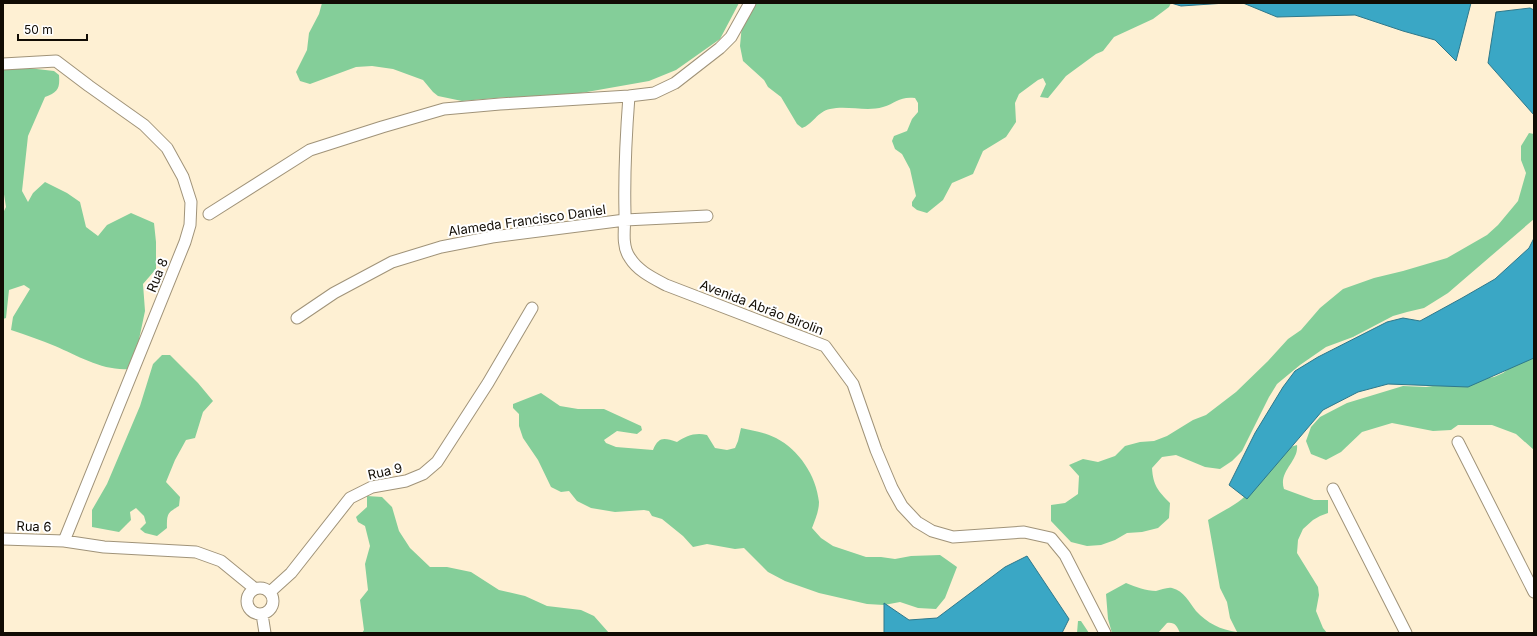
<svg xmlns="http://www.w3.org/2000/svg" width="1537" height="636" font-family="Inter,sans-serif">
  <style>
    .forest { fill: #84ce99 }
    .water { fill: #3aa7c5; stroke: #2e788b }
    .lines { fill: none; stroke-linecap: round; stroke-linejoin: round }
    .minor-casing { stroke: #a09379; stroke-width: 13 }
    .minor { stroke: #fff; stroke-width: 11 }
    .labels { text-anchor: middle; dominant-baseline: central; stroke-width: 4; stroke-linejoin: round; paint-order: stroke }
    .street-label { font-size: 13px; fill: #110c04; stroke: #fff }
  </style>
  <rect width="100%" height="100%" fill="#fef0d3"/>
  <!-- forest -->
  <path class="forest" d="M 322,3 L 739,3 L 720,39 L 676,70 L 649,81 L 547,99 L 508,97 L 462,101 L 438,96 L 433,92 L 423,80 L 393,69 L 372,66 L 356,67 L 310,84 L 300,81 L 296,72 L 307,50 L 309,33 L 319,14 Z
    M 749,3 L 1171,3 L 1169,7 L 1153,19 L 1114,37 L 1103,51 L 1096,54 L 1066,76 L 1048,98 L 1040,97 L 1046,84 L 1043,78 L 1038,80 L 1019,94 L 1015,103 L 1016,122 L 1006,137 L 983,151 L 973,174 L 952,183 L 943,200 L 927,213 L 917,210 L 912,206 L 912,202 L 916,196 L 910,169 L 902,154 L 895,149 L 892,141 L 894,136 L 907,131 L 912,119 L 918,112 L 918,103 L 915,98 C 900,96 896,103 883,107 C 866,112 847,105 830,109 C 818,111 812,125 802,128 L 797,124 L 781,97 L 768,87 L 764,80 L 743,61 L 740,46 L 742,24 Z
    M 28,68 L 54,71 L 59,75 C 60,89 58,92 45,97 L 28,136 L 22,191 L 28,202 L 33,193 L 45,182 L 67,193 L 80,202 L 86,227 L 98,236 L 107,225 L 131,213 L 154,223 L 156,242 L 156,269 L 143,284 L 145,311 L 137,349 L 129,369 C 103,371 78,356 55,346 C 41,340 26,335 11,330 L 13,317 L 30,289 L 24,285 L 9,290 L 6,318 L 3,319 L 3,213 L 6,207 L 3,188 L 3,70 Z
    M 1529,133 L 1534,134 L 1534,219 L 1448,293 L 1424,308 L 1407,312 L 1393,316 L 1353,337 L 1326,347 L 1300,365 L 1277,384 L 1269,397 L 1242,451 L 1232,461 L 1220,469 L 1205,467 L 1176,455 L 1162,457 L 1152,468 C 1153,485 1158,491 1170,503 L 1169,518 L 1158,528 L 1142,532 L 1127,533 L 1115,540 L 1101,545 L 1087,546 L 1071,542 L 1051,521 L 1051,505 L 1065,503 L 1078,494 L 1079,476 L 1069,465 L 1083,459 L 1098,462 L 1115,456 L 1125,446 L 1140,442 L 1154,441 L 1167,436 L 1193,420 L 1206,415 L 1236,392 L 1268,361 L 1288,339 L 1301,330 L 1320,308 L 1343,289 L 1374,278 L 1403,271 L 1447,258 L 1487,235 L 1498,225 L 1518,201 L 1526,173 L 1521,160 L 1521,146 Z
    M 162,355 L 170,355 L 198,383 L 213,401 L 203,412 L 195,438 L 186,440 L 175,460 L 166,482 L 180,497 L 179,506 C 167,513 167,514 167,528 L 157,536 L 145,533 L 140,529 L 146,523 L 144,516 L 136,508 L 130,512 L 131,520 L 119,532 L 92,527 L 92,510 L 107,484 L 140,406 L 153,364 Z
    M 1531,357 L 1534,358 L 1534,450 L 1516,434 L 1492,425 L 1458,425 L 1451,430 L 1433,431 L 1392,423 L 1362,432 L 1341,452 L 1326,460 L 1311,454 L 1306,441 L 1311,427 L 1320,417 L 1347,403 L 1403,386 L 1426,387 L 1494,377 L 1503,373 L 1515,364 Z
    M 541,393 L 560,406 L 578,409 L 604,409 L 641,426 L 642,430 L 637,434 L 617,431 L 604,440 L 606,443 L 616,447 L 653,450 C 659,436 664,438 677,442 C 686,436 695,432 707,435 L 715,448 L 727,450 L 735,448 L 738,441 L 741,428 C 753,431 765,432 776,438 C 799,450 816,475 819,502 C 819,511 815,520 812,528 L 821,538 L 833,546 L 866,557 L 881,557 L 895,559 L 911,556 L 940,555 L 957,567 L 945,598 L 936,609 L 918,608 L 900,602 L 884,605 L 867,604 L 819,593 L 785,581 L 768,572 L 744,548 L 735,549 L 707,544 L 693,547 L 683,536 L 662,519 L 652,516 L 649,511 L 644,510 L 615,512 L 591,508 L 577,501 L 569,491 L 561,492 L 551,487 L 538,460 L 523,438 L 519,426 L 519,414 L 513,408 L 513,404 Z
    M 1297,445 C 1299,461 1278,471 1284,489 L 1314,500 L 1328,500 L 1328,513 L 1320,516 L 1313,520 L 1303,529 L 1298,540 L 1297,553 L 1318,587 L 1319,595 L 1316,611 L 1323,628 L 1327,633 L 1180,633 C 1177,626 1175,622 1167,623 L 1158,633 L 1112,633 L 1108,619 L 1106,594 L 1126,583 C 1136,587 1146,591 1156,591 C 1161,590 1167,587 1172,588 C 1184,591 1189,602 1196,611 C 1207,623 1221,630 1237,632 L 1230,618 L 1227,602 L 1220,588 L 1208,520 C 1219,513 1232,507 1242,499 C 1261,483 1271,452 1297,445 Z
    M 367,496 L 382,497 L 392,507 L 399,531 L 410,548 L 430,567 L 447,567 L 471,572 L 499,590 L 525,596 L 547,606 L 581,610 L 594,616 L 609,633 L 362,633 L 364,630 L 360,600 L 368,590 L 365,564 L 370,546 L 365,526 L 358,522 L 356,517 L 367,507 Z
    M 1078,621 L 1081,621 L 1089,633 L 1077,633 Z"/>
  <!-- water -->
  <path class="water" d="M 1171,3 L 1226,3 L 1181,6 Z
    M 1243,3 L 1471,3 L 1456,61 L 1435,40 L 1403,31 L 1355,15 L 1277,17 Z
    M 1530,8 L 1534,10 L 1534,115 L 1488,63 L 1496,12 Z
    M 1534,238 L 1534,358 L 1468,387 L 1388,384 L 1358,392 L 1323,410 L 1247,499 L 1229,485 L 1255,433 L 1283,387 L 1295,371 L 1318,357 L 1387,322 L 1403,318 L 1420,321 L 1462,298 L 1495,279 L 1529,248 Z
    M 1027,556 L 1069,619 L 1062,633 L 884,633 L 884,603 L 909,620 L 937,618 L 1005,567 Z"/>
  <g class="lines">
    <defs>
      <path id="minor" d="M 3,64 L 56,61 L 89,86 L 144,125 L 167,148 L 183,177 L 191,202 L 190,225 L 185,242 L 64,541
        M 629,96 C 626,135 624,174 625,213 C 625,227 621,246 630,258 C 638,271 653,278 666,285 L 825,346 L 853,384 L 876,450 L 892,488 L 902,506 L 917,522 L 932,531 L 953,537 L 1024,532 L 1051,538 L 1065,555 L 1105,633
        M 209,214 L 310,150 L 382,127 L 444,109 L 500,104 L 629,96 L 654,93 L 675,83 L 720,48 L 731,37 L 750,3
        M 297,318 L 334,293 L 392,262 L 441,247 L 492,237 L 625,220 L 707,216
        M 1458,442 L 1534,592
        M 1333,489 L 1406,633
        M 3,539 L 64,541 L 104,547 L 196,552 L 221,561 L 254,588
        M247 601a13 13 0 1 1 26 0a13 13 0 1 1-26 0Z
        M 270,592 L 291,573 L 350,498 L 372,487 L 406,481 L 423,474 L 437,462 L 488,383 L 532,308
        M 262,614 L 265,633"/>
    </defs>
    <!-- minor casing -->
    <use href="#minor" class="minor-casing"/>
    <!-- minor -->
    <use href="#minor" class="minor"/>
  </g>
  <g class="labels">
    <!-- street labels -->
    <g class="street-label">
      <text transform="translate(527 220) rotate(-8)">Alameda Francisco Daniel</text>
      <text transform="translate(157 275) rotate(-68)">Rua 8</text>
      <text transform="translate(762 307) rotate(21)">Avenida Abrão Birolin</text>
      <text transform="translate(385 471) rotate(-13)">Rua 9</text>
      <text transform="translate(34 526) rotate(2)">Rua 6</text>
    </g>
  </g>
  <!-- border -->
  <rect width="1537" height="636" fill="none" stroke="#110c04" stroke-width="8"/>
  <!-- scale -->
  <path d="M18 34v6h69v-6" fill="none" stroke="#110c04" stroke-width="2"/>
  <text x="24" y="34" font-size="12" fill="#110c04" stroke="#ffffff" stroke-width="3" paint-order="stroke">50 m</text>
</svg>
